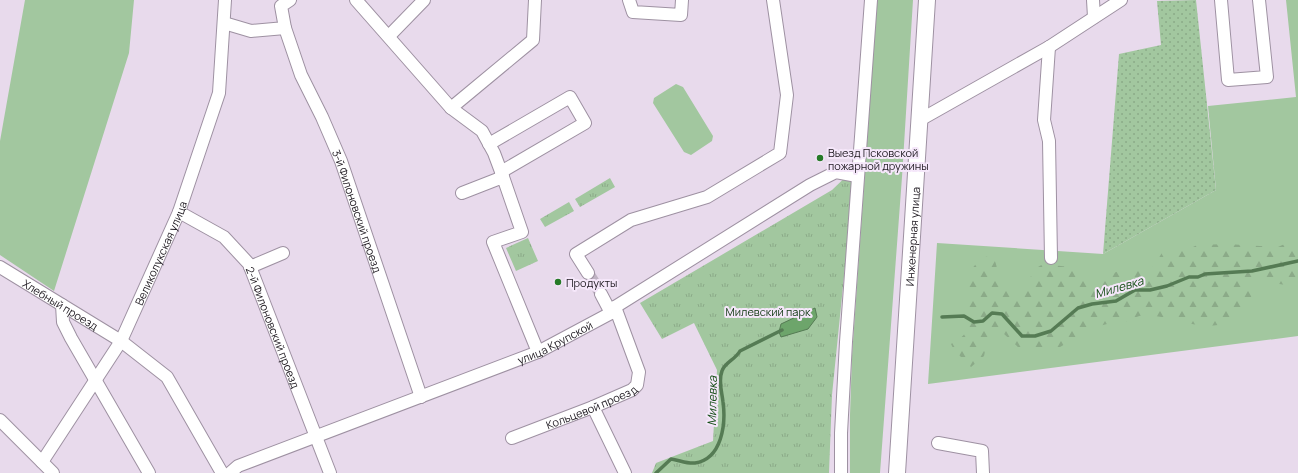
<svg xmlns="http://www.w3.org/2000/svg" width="1298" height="473" font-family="Manrope,sans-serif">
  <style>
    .grass { fill: #a2c79f }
    .forest { fill: url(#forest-firs) }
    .park { fill: url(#park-tufts) }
    .garden { fill: url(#garden-dots) }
    .water { fill: #6da56b; stroke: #557b54 }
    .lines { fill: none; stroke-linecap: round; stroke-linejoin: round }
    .stream { stroke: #557b54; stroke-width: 3.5 }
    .minor-tunnel { stroke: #bfb3c3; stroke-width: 12; stroke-dasharray: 12 6; stroke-linecap: butt }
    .minor-casing { stroke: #9e91a2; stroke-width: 14 }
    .major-casing { stroke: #9e91a2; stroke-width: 18 }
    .minor { stroke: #fff; stroke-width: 12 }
    .major { stroke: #fff; stroke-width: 16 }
    .poi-dot { fill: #267a27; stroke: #f5e7fa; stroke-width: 1.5 }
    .labels { text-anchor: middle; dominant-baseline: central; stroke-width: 4; stroke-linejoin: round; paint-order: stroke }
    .poi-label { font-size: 11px; fill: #1d181f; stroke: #f5e7fa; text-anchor: start }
    .street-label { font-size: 11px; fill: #1d181f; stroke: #f5e7fa }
    .park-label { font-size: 11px; fill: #0d360e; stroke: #f5e7fa }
    .water-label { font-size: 12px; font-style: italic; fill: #144e15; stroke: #f5e7fa }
  </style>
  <defs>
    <pattern id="forest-firs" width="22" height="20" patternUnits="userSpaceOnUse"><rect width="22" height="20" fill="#a2c79f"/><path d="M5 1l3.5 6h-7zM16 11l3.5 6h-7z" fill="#8baa88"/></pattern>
    <pattern id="park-tufts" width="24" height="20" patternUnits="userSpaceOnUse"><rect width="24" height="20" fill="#a2c79f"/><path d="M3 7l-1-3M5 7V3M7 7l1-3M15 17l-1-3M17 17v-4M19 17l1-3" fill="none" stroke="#8baa88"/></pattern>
    <pattern id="garden-dots" width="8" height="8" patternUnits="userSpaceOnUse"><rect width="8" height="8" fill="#a2c79f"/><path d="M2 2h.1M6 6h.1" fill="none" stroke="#8baa88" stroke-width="1.8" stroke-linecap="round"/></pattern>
  </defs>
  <rect width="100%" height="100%" fill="#e8daec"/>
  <!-- grass -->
  <path class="grass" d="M 25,0 L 134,0 L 129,53 L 54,291 L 0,255 L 0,141 Z
    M 877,0 L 913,0 L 902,177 L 880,473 L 850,473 L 850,415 L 852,356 Z
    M 1286,0 L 1298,0 L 1298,336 L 928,384 L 937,243 L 1103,254 L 1216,190 L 1208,106 L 1296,97 Z
    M 676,84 L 683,87 L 713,136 L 712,141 L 691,155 L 684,152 L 653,103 L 654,98 Z"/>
  <!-- forest -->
  <path class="forest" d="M 1293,240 L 1298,240 L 1298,287 L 1255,280 L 1251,284 C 1253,295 1252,302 1244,311 C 1214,341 1180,316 1145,315 C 1138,315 1129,321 1122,323 L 1119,321 L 1095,327 L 1060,347 L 1037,353 L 1020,349 L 1003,333 L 998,331 L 989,334 L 984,356 L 971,367 L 954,350 L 951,344 C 956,341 963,337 965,333 C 977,311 953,286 977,263 C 982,257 985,256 993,257 C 1002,273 992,285 1013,291 C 1018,292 1021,293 1026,291 L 1033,270 L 1043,264 L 1070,267 L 1083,278 L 1094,281 L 1121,270 L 1149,269 L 1154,266 L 1163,251 L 1168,248 L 1185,251 L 1197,245 L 1227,244 L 1278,247 Z"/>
  <!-- park -->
  <path class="park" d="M 855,168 L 832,395 L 829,473 L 652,473 L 656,463 L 713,441 L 717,370 L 694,323 L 662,339 L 640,303 L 832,190 Z
    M 610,178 L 615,187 L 580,207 L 575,199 Z
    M 569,202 L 574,211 L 545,227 L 540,219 Z
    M 528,238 L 538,261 L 516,271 L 506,248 Z"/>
  <!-- garden -->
  <path class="garden" d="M 1196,0 L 1216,190 L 1103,254 L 1119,54 L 1161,45 L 1157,1 Z"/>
  <!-- water -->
  <path class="water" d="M 815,308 L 817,317 L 808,329 L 781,337 L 779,332 L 781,324 Z"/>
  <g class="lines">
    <!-- stream -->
    <path class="stream" d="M 942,317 L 964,316 L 974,322 L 983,321 L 992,313 L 1002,314 L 1022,336 L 1035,336 L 1051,331 L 1078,308 L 1092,304 L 1116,301 L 1135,290 L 1150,290 L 1167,286 L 1189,277 L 1198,277 L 1205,274 L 1252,271 L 1298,261
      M 656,473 L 671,459 C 679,460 687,464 695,463 C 722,459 726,424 723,402 C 722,392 718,381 722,371 C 725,362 735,360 740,351 L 782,330"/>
    <!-- minor-tunnel -->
    <path class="minor-tunnel" d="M 588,273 L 601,294"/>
    <defs>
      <g id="minor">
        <path d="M 356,0 L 451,108 L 533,40 L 535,0"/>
        <path d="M 629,0 L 633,12 L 681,15 L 682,0"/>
        <path d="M 1093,0 L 1094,17"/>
        <path d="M 1221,0 L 1228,80 L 1267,77 L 1259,0"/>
        <path d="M 224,23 L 251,31 L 285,28 L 281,6 L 290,0"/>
        <path id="s1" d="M 285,28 L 301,75 L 322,117 L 341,161 L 421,397"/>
        <path d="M 389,36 L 424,0"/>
        <path d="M 1049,47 L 1044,120 L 1049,141 L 1051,258"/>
        <path d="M 451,108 L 482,131 L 494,153 L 503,177"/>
        <path d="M 918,121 L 1049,47 L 1121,0"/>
        <path d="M 489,144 L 570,97 L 585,123 L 501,172"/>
        <path d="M 462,193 L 503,177 L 522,232 L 493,242 L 538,352"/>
        <path id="s2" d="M 179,212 L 224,237 L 249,264 L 330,473"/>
        <path id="s3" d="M 0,267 L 121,341 L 167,377 L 222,473"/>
        <path d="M 250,267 L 283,253"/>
        <path d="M 588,273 L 576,254 L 631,220 L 707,197 L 780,153 L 787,95 L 773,0"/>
        <path d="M 601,294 L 611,313"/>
        <path d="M 62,305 L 63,322 L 71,338 L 149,473"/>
        <path d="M 593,407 L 625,473"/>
        <path d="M 0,420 L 53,473"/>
        <path id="s4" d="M 512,438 L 593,407 L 632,390 L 637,385 L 639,372 L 615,307"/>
        <path d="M 938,443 L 982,451 L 983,473"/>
        <path id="s5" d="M 42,462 L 121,341 L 179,212 L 219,93 L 225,0"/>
        <path id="s6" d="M 230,473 L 238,466 L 538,352 L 611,313 L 615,307 L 810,185 L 836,172 L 857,176"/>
        <path d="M 841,473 L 841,433 L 846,342 L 871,0"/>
      </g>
      <g id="major">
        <path id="s7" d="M 897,473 L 927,0"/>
      </g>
    </defs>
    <!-- minor casing -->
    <use href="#minor" class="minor-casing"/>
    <!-- major casing -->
    <use href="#major" class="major-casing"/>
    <!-- minor -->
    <use href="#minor" class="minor"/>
    <!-- major -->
    <use href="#major" class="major"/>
  </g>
  <!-- markers -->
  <g class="poi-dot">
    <circle cx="820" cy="158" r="4"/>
    <circle cx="558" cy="282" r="4"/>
  </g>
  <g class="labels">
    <!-- poi labels -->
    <g class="poi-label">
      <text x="828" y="152">Выезд Псковской<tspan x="828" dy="13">пожарной дружины</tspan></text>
      <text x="566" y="282">Продукты</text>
    </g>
    <!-- street labels -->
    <g class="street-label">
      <text stroke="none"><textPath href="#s1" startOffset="197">3-й Филоновский проезд</textPath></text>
      <text stroke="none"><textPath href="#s7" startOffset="237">Инженерная улица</textPath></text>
      <text stroke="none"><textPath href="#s5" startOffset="241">Великолукская улица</textPath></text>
      <text stroke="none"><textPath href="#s3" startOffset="71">Хлебный проезд</textPath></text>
      <text stroke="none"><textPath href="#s2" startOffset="156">2-й Филоновский проезд</textPath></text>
      <text stroke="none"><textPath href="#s6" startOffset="351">улица Крупской</textPath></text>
      <text stroke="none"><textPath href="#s4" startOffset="85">Кольцевой проезд</textPath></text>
    </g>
    <!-- park labels -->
    <g class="park-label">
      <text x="768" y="311">Милевский парк</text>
    </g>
    <!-- water labels -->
    <g class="water-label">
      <text transform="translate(1119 287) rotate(-16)">Милевка</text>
      <text transform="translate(712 401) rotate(-89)">Милевка</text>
    </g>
  </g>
</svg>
